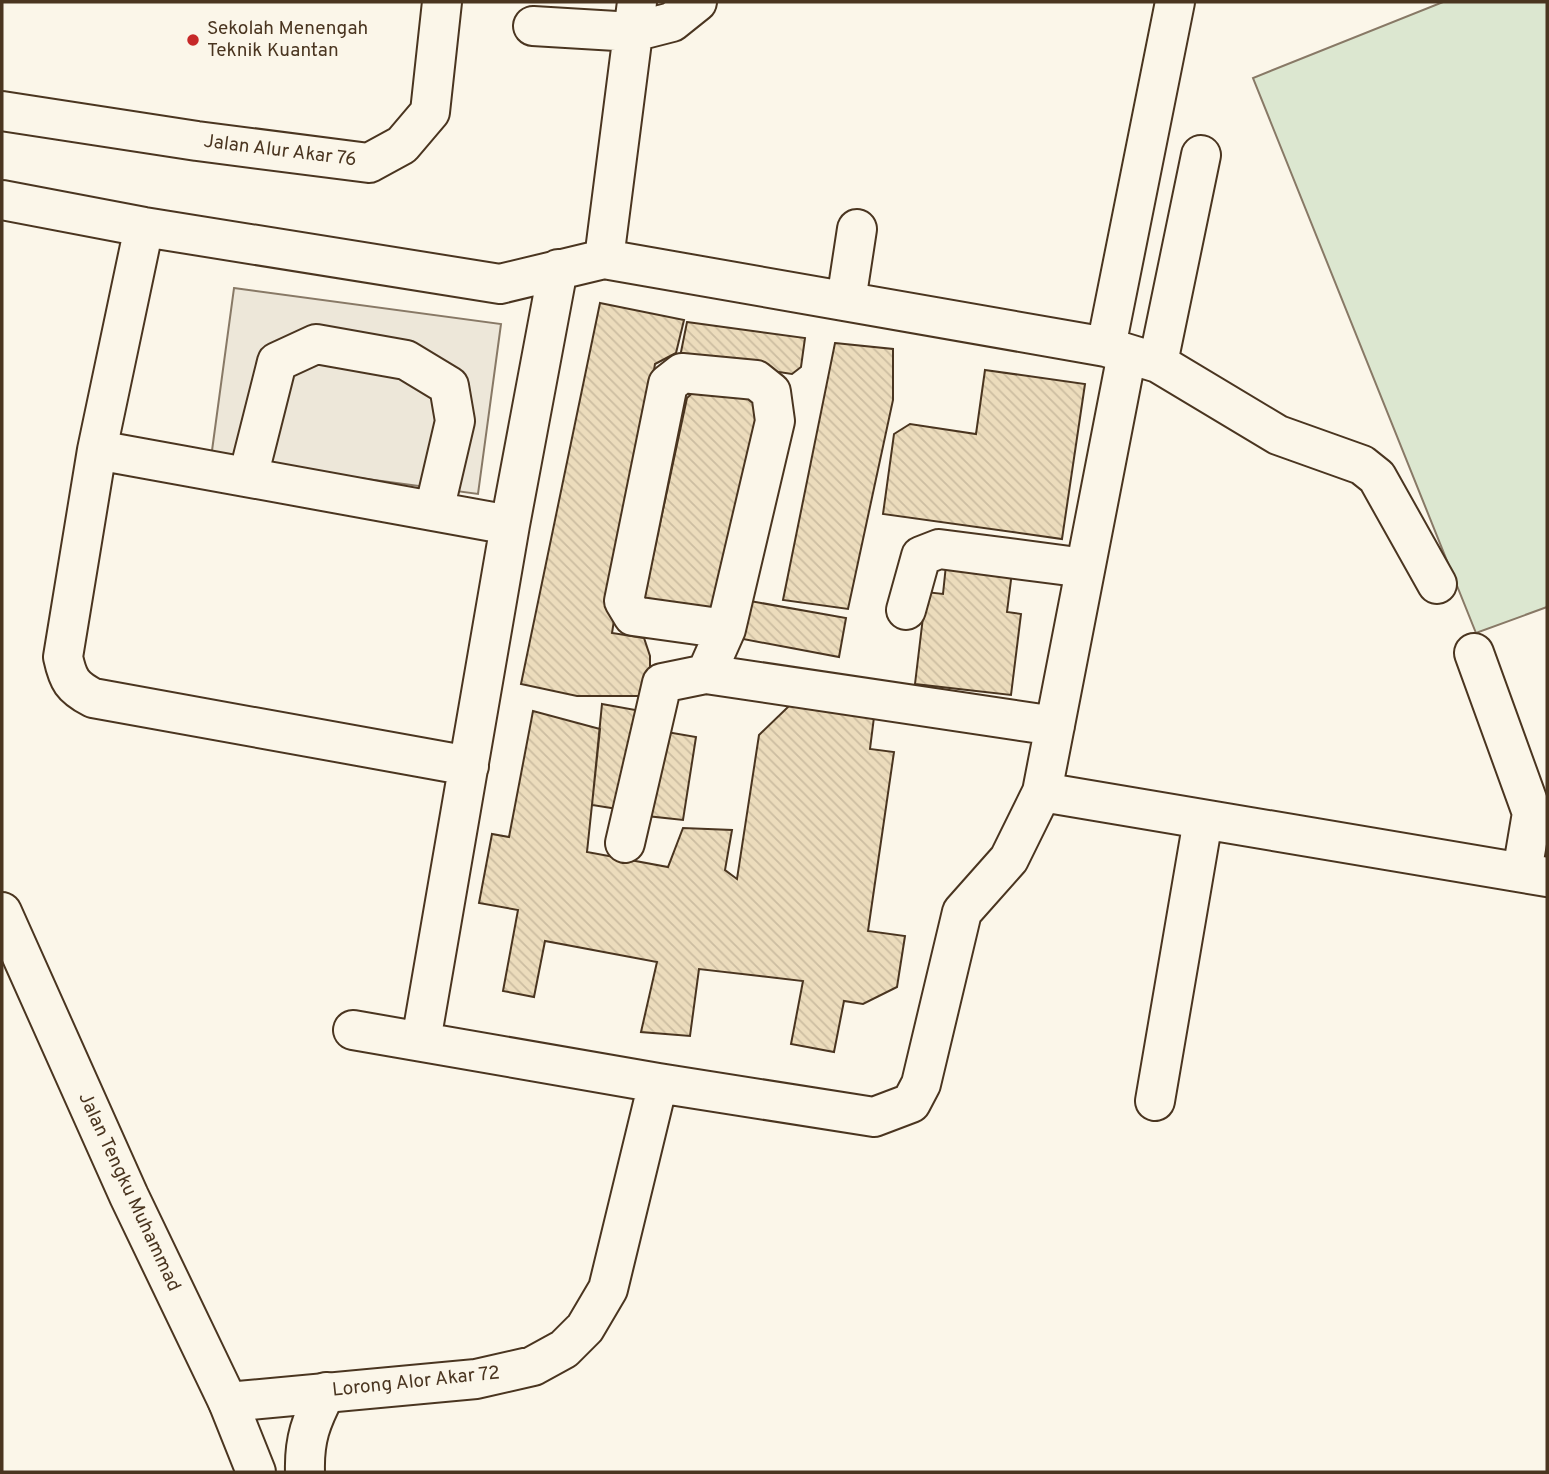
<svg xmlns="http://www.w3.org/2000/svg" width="1549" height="1474" font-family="Overpass,sans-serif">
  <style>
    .green { fill: #dce7d0; stroke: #887966; stroke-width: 2 }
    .parking { fill: #ede7d9; stroke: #887966; stroke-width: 2 }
    .building { fill: url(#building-back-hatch); stroke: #4a3520; stroke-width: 2 }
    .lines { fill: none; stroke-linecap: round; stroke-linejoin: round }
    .minor-casing { stroke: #4a3520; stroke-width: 42 }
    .major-casing { stroke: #4a3520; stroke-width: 42 }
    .minor { stroke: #fbf6e9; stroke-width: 38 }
    .major { stroke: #fbf6e9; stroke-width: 38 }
    .poi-dot { fill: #c62828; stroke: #fbf6e9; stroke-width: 2.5 }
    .labels { text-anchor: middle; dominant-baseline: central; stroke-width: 5; stroke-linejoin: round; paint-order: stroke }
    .poi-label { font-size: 19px; fill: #4a3520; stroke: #fbf6e9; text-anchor: start }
    .street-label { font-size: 19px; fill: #4a3520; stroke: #fbf6e9 }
  </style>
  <defs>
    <pattern id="building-back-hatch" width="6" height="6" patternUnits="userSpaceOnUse" patternTransform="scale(1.75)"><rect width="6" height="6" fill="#ecdcbc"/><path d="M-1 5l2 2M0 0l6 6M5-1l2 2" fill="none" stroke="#ccbda1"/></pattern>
  </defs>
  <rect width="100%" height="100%" fill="#fbf6e9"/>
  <!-- green -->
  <path class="green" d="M 1443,2 L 1547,2 L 1547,607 L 1476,633 L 1253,78 Z"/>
  <!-- parking -->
  <path class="parking" d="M 234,288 L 501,324 L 478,494 L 211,458 Z"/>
  <!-- building -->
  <path class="building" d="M 600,303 L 684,320 L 676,353 L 655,364 L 612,633 L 644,638 L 650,656 L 650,696 L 577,696 L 521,684 Z
    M 687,322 L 805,338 L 801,367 L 792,374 L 680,357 Z
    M 835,343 L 893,349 L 893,400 L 848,609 L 783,600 Z
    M 985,370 L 1085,384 L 1062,539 L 883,514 L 894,434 L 910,424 L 976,434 Z
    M 703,383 L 751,391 L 757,426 L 717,614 L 644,598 L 687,398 Z
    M 946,565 L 1012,572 L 1007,612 L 1021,614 L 1011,695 L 915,684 L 926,592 L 943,594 Z
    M 750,601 L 846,618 L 839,657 L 743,639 Z
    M 602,704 L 641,711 L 624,810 L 592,805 Z
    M 790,705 L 874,717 L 870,749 L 894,752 L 868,931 L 905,936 L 897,987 L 863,1004 L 844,1001 L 834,1052 L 791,1044 L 803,981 L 699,969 L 690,1036 L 641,1032 L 657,962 L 545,941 L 534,997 L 503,991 L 518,910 L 479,903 L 492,834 L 509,837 L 533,711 L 600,729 L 587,852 L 668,867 L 683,828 L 732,830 L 725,870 L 737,879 L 759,735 Z
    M 661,731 L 696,737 L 683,820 L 647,816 Z"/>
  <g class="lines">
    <defs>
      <path id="minor" d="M 533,26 L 633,32 L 672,22 L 697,2
        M 2,111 L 197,141 L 369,163 L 402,145 L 430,112 L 442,2
        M 2,200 L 144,227 L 500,284 L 604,259 L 1106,347 L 1158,363 L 1278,435 L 1362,465 L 1377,477 L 1437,584
        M 144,227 L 97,450 L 63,657 C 68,680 72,687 93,698 L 469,766
        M 604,259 L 637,2
        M 846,301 L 857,229
        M 1106,347 L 1175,2
        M 1158,363 L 1201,155
        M 97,450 L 510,525
        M 248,477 L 277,362 L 316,344 L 406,360 L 449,386 L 455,421 L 434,511
        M 906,610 L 921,556 L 939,549 L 1085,568
        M 1474,653 L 1532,813 L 1522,872
        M 706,674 L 726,629 L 775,421 L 771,392 L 756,380 L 682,373 L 668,384 L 624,601 L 633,616 L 726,629
        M 1042,792 L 1127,354
        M 625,843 L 662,683 L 706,674 L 1055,726
        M 353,1030 L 658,1083 L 874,1117 L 911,1103 L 921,1084 L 962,912 L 1009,859 L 1042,792 L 1547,877
        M 421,1041 L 510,525 L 558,269
        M 1155,1101 L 1203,820
        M 228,1402 L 476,1379 L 533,1366 L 564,1349 L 585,1328 L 608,1289 L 658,1083"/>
      <path id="major" d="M 2,912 L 129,1196 L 228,1402 L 256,1472
        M 305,1472 C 304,1439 311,1421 326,1392"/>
    </defs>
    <!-- minor casing -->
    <use href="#minor" class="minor-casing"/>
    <!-- major casing -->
    <use href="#major" class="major-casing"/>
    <!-- minor -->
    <use href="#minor" class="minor"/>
    <!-- major -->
    <use href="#major" class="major"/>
  </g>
  <!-- markers -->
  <circle class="poi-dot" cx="193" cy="40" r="7"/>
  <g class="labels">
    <!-- poi labels -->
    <g class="poi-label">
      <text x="207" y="29">Sekolah Menengah<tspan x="207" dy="22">Teknik Kuantan</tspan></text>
    </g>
    <!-- street labels -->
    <g class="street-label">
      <text transform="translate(280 151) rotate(7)">Jalan Alur Akar 76</text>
      <text transform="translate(129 1192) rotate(65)">Jalan Tengku Muhammad</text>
      <text transform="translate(416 1382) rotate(-6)">Lorong Alor Akar 72</text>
    </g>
  </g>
  <!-- border -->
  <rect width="1549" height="1474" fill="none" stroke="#4a3520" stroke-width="7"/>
</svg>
